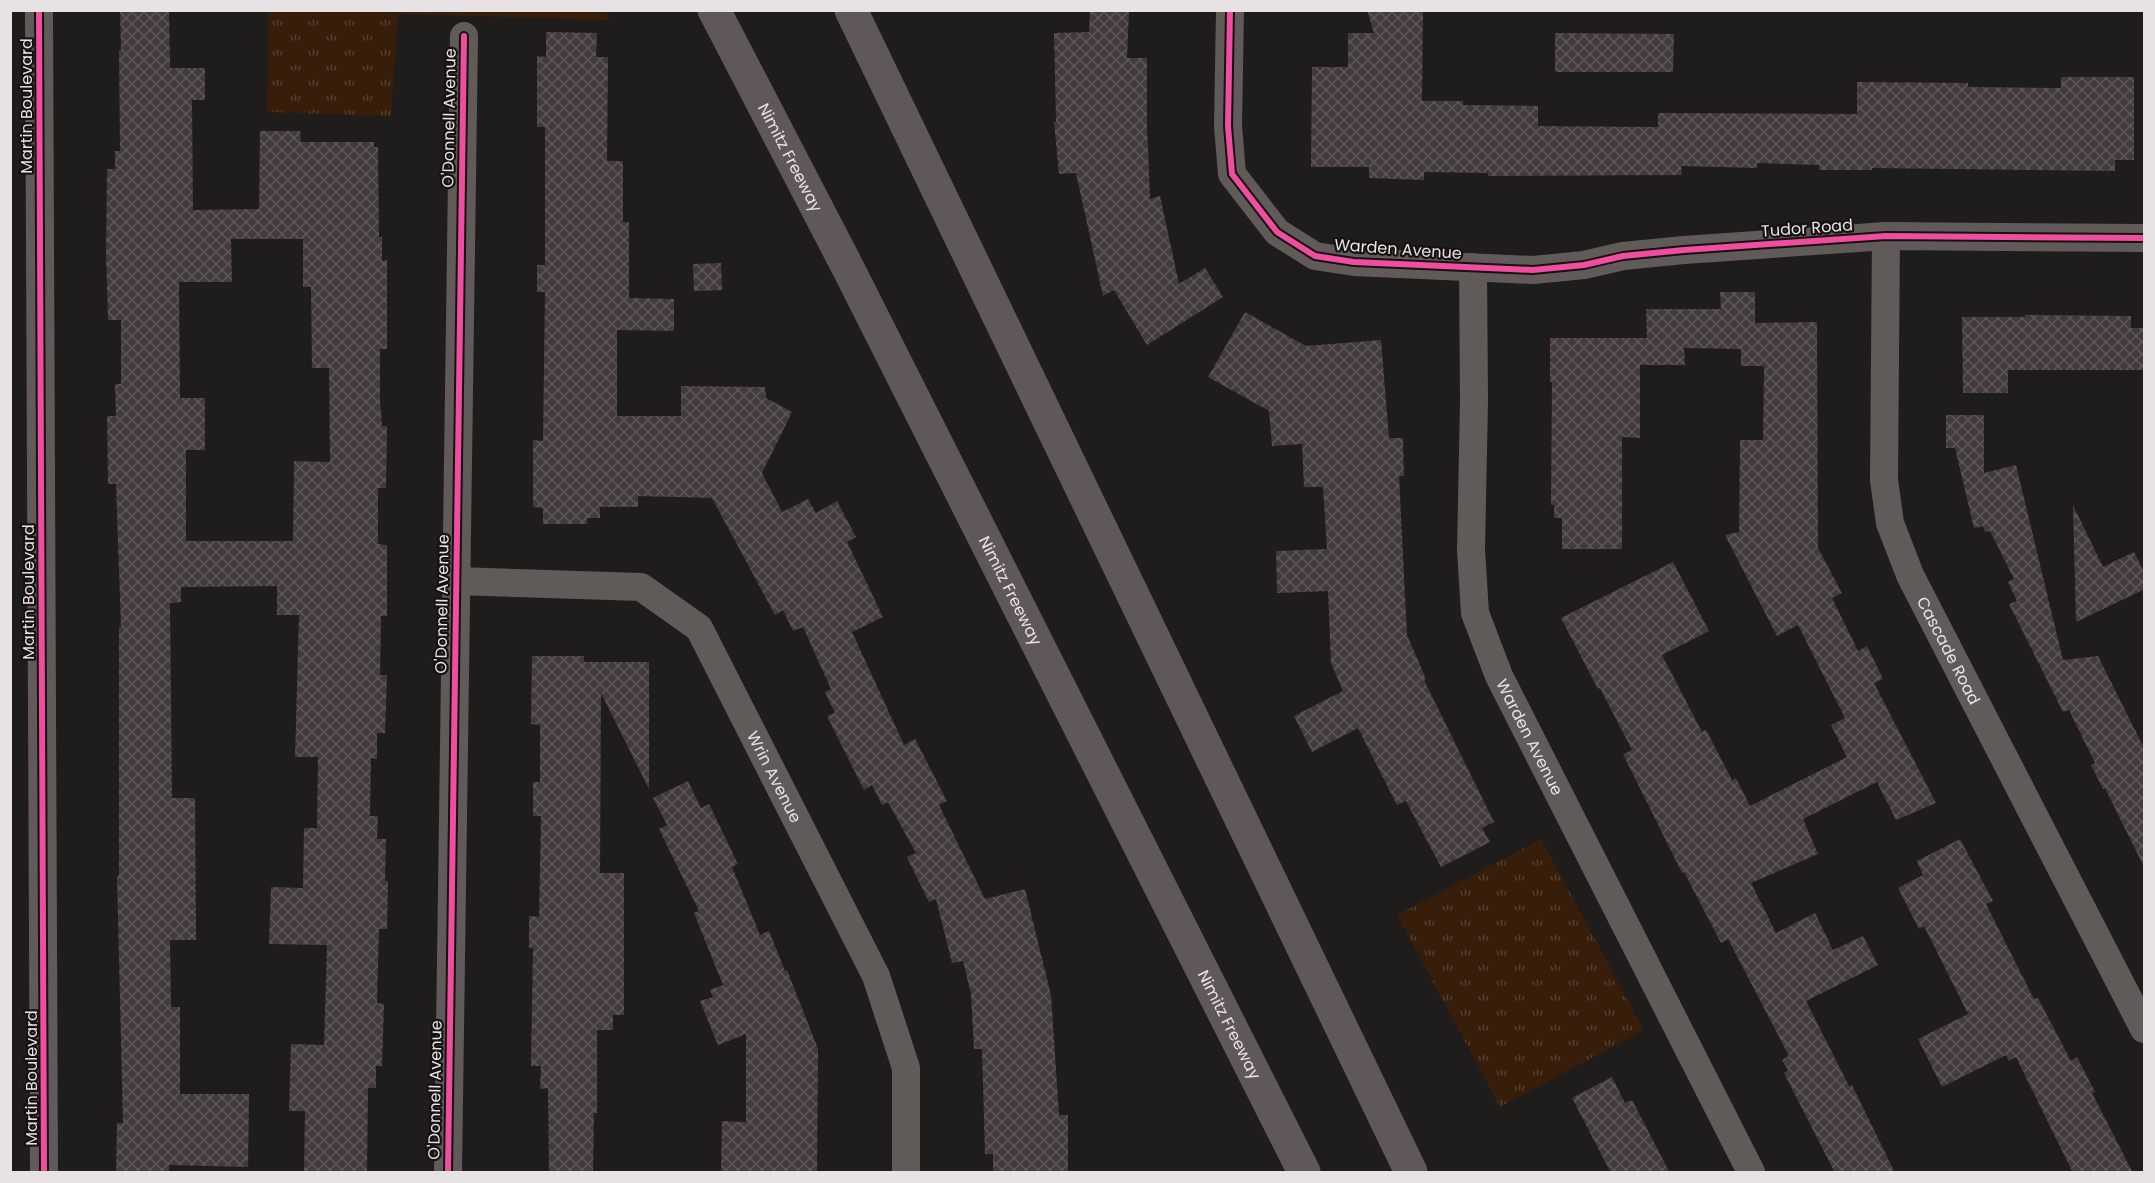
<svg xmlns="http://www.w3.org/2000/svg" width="2155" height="1183" font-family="Poppins,sans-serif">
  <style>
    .grass { fill: url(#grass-tufts) }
    .building { fill: url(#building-cross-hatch); fill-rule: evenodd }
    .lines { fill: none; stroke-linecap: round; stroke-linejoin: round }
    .minor { stroke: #605b59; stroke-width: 28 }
    .motorway { stroke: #605858; stroke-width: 33 }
    .cycleway-casing { stroke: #161212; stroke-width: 10 }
    .cycleway { stroke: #ef4d9e; stroke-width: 6 }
    .labels { text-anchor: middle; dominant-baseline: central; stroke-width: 4.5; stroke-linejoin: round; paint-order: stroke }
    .street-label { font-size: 16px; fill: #e7e3e4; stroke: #161212 }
  </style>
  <defs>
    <pattern id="grass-tufts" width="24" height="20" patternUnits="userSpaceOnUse" patternTransform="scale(1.5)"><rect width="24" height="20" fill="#361e0a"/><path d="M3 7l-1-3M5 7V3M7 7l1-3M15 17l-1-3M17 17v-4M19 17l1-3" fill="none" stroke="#533f2e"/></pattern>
    <pattern id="building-cross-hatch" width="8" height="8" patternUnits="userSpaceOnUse" patternTransform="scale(1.5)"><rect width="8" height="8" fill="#433a3e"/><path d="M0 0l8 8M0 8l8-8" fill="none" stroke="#5e565a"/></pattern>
  </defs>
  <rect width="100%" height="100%" fill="#1f1c1c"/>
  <!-- grass -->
  <path class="grass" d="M 605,10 L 610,20 L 398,14 L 391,116 L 267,112 L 268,11 Z
    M 1541,839 L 1644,1030 L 1500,1107 L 1397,915 Z"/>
  <!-- building -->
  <path class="building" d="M 120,10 L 169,10 L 170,68 L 205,68 L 205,100 L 192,100 L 193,210 L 259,209 L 260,131 L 300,131 L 301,142 L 374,142 L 374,147 L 378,147 L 379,237 L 382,237 L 382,261 L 387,260 L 387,349 L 380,349 L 380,401 L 382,426 L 387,426 L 386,488 L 378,488 L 378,544 L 387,545 L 387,616 L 381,616 L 380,675 L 387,675 L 385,733 L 377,733 L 377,759 L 371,758 L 370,816 L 378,816 L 377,839 L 386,839 L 385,881 L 388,881 L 387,929 L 379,929 L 377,1003 L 384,1004 L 382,1066 L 376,1066 L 376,1088 L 368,1088 L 367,1173 L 304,1173 L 305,1111 L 289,1111 L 291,1044 L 324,1045 L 327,945 L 269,944 L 271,887 L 303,888 L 304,828 L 317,828 L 318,757 L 295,757 L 299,615 L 277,615 L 277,586 L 181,587 L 181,602 L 170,603 L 172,798 L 195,798 L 196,940 L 170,940 L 171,1007 L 180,1007 L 180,1094 L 249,1094 L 248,1167 L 169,1165 L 169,1173 L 116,1173 L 117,1123 L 123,1123 L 117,876 L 119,876 L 119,627 L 121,627 L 116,484 L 108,484 L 107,416 L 116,416 L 115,384 L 121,384 L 121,320 L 108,320 L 106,254 L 107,169 L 115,169 L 115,151 L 120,151 L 119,50 L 121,50 ZM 231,239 L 303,239 L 303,287 L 311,287 L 312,368 L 329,368 L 330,462 L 294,461 L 293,541 L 186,541 L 186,450 L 205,450 L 205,398 L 180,398 L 179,282 L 232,282 Z
    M 1090,10 L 1129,10 L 1127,58 L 1147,58 L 1147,125 L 1150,199 L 1160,196 L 1179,284 L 1205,268 L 1223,297 L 1147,345 L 1114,290 L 1103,296 L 1076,173 L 1059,174 L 1054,122 L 1056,122 L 1054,33 L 1089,32 Z
    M 1367,10 L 1423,10 L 1422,101 L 1463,101 L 1463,105 L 1538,106 L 1538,126 L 1658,127 L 1658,113 L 1857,114 L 1857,82 L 1968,83 L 1968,87 L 2061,88 L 2061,77 L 2134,77 L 2134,160 L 2115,160 L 2115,171 L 1872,168 L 1872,170 L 1819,170 L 1819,165 L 1757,163 L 1757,168 L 1681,166 L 1682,175 L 1488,176 L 1488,173 L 1424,172 L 1424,180 L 1369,178 L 1369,167 L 1311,167 L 1312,67 L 1348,67 L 1348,33 L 1374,33 Z
    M 546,32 L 597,33 L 596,57 L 608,57 L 607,161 L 623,161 L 623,222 L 629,222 L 629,298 L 674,299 L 674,331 L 617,330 L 617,416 L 681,416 L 681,386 L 765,387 L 766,398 L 792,412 L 762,473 L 782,512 L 808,499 L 816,513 L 837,501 L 856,537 L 847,542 L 883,617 L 852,632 L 904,745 L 915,739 L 947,801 L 939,805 L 985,899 L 1025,889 L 1051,995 L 1059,1115 L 1068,1115 L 1068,1173 L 993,1173 L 993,1154 L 985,1154 L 982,1049 L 974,1049 L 971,994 L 963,961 L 952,963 L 936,899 L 929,902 L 907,857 L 916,853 L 888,802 L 882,805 L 872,785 L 864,790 L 827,716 L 835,713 L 825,692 L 831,689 L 803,627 L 793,631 L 783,610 L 775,615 L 712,498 L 638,496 L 638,507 L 600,507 L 600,518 L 587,518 L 587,524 L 543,524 L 543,508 L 533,507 L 533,440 L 543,441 L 545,292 L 537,292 L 537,265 L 545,265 L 545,127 L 537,127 L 537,56 L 546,57 Z
    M 1555,33 L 1674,34 L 1673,72 L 1555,72 Z
    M 721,263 L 722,290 L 694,291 L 693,264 Z
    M 1720,292 L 1755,292 L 1755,323 L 1817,322 L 1818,548 L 1842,593 L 1832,598 L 1858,651 L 1867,646 L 1883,679 L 1874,683 L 1936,803 L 1896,820 L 1877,782 L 1803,819 L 1818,854 L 1751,883 L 1776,933 L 1815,913 L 1833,950 L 1863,936 L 1878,965 L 1806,1001 L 1849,1086 L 1852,1085 L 1895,1173 L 1835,1173 L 1784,1073 L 1788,1070 L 1782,1060 L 1789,1056 L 1728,939 L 1721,943 L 1684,872 L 1682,873 L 1623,754 L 1632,750 L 1600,688 L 1598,689 L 1561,618 L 1673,562 L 1709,631 L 1662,655 L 1702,732 L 1706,730 L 1732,780 L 1736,778 L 1750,806 L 1847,757 L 1831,725 L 1845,718 L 1798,625 L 1777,636 L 1725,535 L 1739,532 L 1740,440 L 1763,440 L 1764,366 L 1741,366 L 1741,349 L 1684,348 L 1685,365 L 1640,365 L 1640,438 L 1622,437 L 1622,549 L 1562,549 L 1562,518 L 1554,518 L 1554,505 L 1551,505 L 1552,382 L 1550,382 L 1550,338 L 1647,338 L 1646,309 L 1721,309 Z
    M 1245,312 L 1306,346 L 1381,340 L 1389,438 L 1403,438 L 1404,476 L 1399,476 L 1407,635 L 1426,679 L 1424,680 L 1494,822 L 1482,828 L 1490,842 L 1441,867 L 1406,801 L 1397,805 L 1358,728 L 1312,752 L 1294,716 L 1343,691 L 1331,663 L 1328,591 L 1277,593 L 1276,551 L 1327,549 L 1323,487 L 1304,487 L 1302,444 L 1272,446 L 1269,411 L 1208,377 Z
    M 2025,315 L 2131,316 L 2131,328 L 2145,328 L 2145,370 L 2008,370 L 2008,393 L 1963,393 L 1962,317 L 2025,317 Z
    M 1946,415 L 1984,415 L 1984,473 L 2016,465 L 2063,660 L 2098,656 L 2145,750 L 2145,869 L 2105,788 L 2103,789 L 2091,765 L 2095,763 L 2069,710 L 2063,712 L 2009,604 L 2017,601 L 2008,582 L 2014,579 L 1990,531 L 1985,532 L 1983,526 L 1974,528 L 1955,448 L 1946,448 Z
    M 2073,505 L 2103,567 L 2134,552 L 2145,574 L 2145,589 L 2076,622 Z
    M 532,656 L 584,656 L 584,662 L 649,662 L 649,789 L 601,693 L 600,873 L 624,873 L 624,1015 L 613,1015 L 613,1030 L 597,1030 L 597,1113 L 594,1113 L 593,1173 L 549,1173 L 548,1088 L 540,1089 L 541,1066 L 531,1066 L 533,948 L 529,948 L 529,916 L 539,917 L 541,816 L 533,816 L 533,782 L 540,782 L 540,725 L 531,724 Z
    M 688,781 L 701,808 L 709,804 L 738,864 L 732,867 L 760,935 L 769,931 L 785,971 L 787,970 L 818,1049 L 817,1173 L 721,1173 L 722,1121 L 746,1122 L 746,1034 L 718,1045 L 700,1001 L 713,997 L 710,990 L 723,985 L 694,913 L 699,911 L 659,829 L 667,825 L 653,798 Z
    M 1960,839 L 1993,901 L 1986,904 L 2034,999 L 2038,998 L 2071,1061 L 2077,1057 L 2095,1092 L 2092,1093 L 2133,1173 L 2073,1173 L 2016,1057 L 2009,1061 L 2006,1055 L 1942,1087 L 1918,1039 L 1968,1014 L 1924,926 L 1919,929 L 1898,888 L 1923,875 L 1917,861 Z
    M 1612,1077 L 1625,1103 L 1632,1100 L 1670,1173 L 1611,1173 L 1572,1098 Z"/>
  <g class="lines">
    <!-- minor -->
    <g class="minor">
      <path d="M 39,10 L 44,1172"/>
      <path d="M 1230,10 L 1228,126 L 1232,174 L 1277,232 L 1315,256 L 1354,262 L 1533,270 L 1584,265 L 1623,256 L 1684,250 L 1886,236 L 2144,238"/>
      <path id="s1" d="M 1886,236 L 1884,480 L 1890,523 L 1910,575 L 2144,1029"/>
      <path id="s2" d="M 1473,267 L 1474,401 L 1471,550 L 1475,613 L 1499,676 L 1751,1172"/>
      <path id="s3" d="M 456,581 L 641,587 L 699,628 L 876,976 L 906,1068 L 906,1172"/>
      <path d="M 448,1172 L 464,36"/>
    </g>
    <!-- motorway -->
    <g class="motorway">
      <path id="s4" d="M 714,10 L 848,268 L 1304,1172"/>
      <path d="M 851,10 L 1411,1172"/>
    </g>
    <defs>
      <path id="cycleway" d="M 39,10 L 44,1172
        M 1230,10 L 1228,126 L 1232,174 L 1277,232 L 1315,256 L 1354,262 L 1533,270 L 1584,265 L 1623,256 L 1684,250 L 1886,236 L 2144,238
        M 448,1172 L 464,36"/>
    </defs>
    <!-- cycleway casing -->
    <use href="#cycleway" class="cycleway-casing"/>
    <!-- cycleway -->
    <use href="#cycleway" class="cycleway"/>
  </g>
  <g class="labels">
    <!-- street labels -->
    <g class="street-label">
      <text transform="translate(26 106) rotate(-90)">Martin Boulevard</text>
      <text transform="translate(449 118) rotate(-89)">O'Donnell Avenue</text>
      <text stroke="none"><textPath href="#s4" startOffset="166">Nimitz Freeway</textPath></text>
      <text transform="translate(1807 228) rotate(-4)">Tudor Road</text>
      <text transform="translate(1398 249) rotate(4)">Warden Avenue</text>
      <text stroke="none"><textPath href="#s4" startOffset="652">Nimitz Freeway</textPath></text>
      <text transform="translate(28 592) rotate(-90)">Martin Boulevard</text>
      <text transform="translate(442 604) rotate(-89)">O'Donnell Avenue</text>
      <text stroke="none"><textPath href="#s1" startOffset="428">Cascade Road</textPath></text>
      <text stroke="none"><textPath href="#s2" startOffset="482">Warden Avenue</textPath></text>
      <text stroke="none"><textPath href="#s3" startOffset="423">Wrin Avenue</textPath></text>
      <text stroke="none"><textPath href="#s4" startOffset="1138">Nimitz Freeway</textPath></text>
      <text transform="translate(31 1078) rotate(-90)">Martin Boulevard</text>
      <text transform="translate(435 1090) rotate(-89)">O'Donnell Avenue</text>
    </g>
  </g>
  <!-- border -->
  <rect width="2155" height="1183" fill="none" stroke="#e7e3e4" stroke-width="24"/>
</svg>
